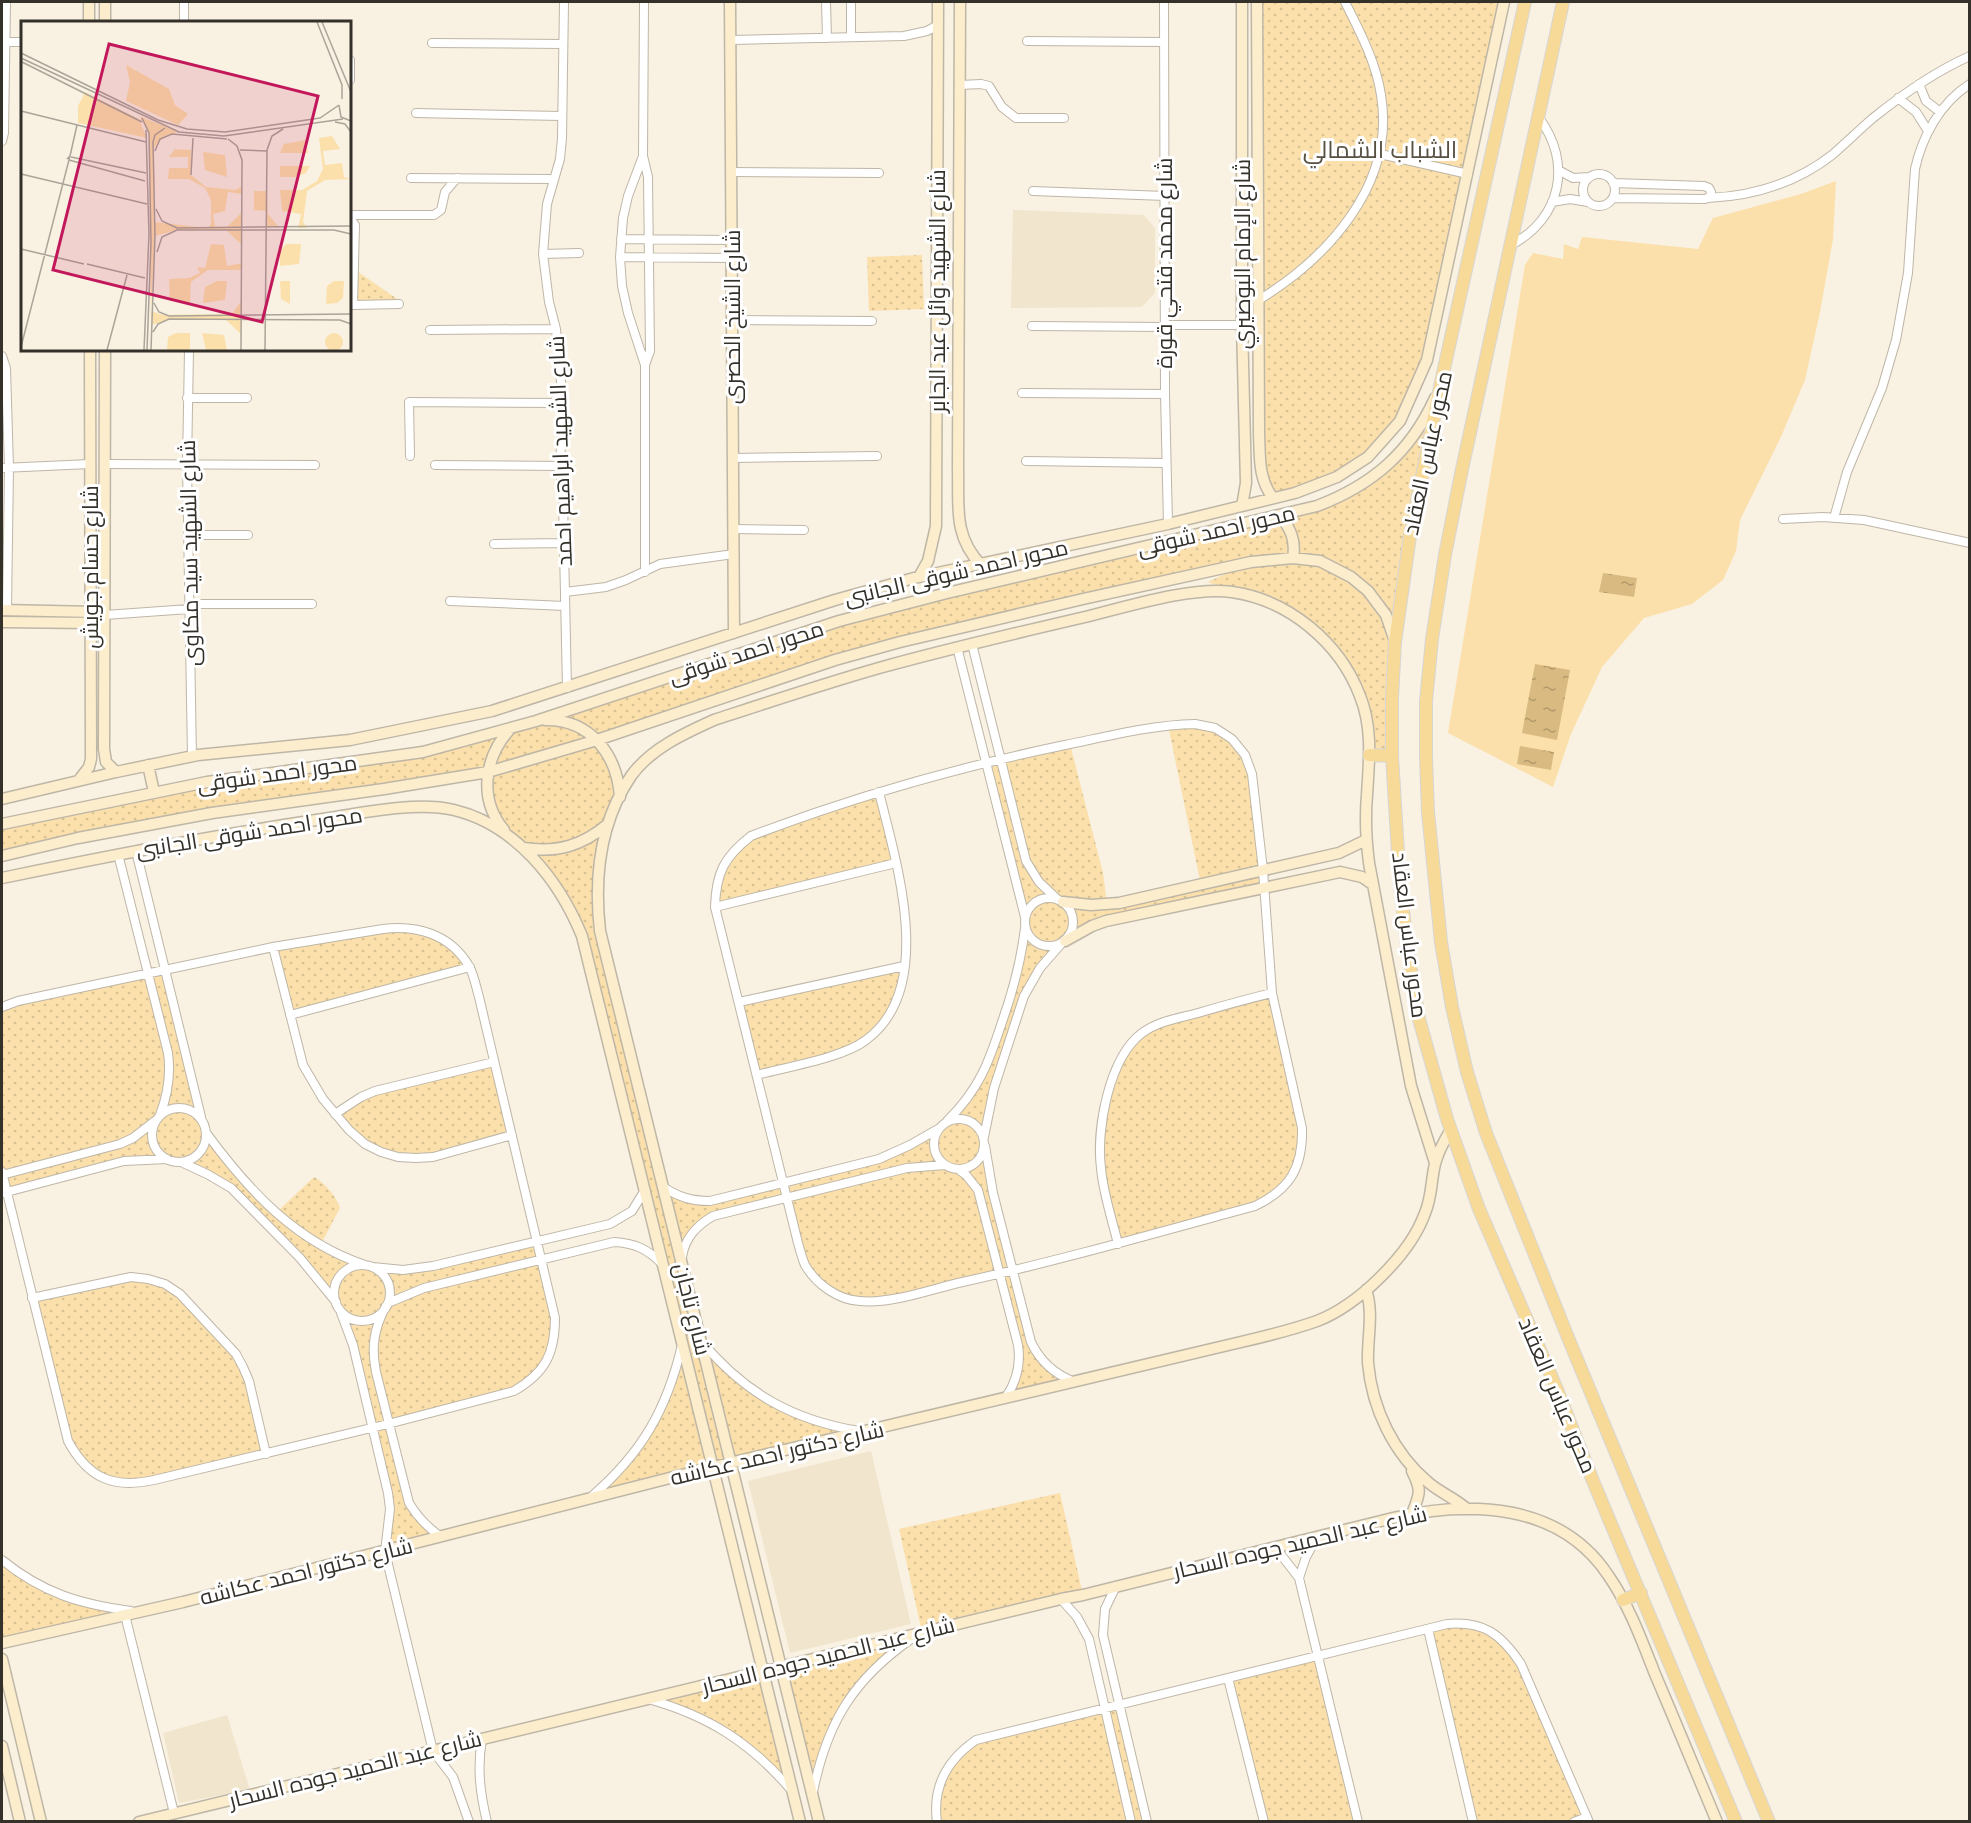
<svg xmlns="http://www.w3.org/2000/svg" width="1971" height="1823" font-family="'Space Grotesk',Cairo,sans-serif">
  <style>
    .built { fill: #f1e5ce }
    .green { fill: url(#green-dots) }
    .pitch { fill: #fbe0ab }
    .water { fill: url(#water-ripples) }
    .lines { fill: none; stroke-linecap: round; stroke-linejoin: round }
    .street-casing { stroke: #beb6a7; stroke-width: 10 }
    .secondary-casing { stroke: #beb6a7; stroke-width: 13 }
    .primary-casing { stroke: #d6d6d5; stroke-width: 14 }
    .street { stroke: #fff; stroke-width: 8 }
    .secondary { stroke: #fcedcc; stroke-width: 10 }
    .primary { stroke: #f8da98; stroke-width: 12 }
    .labels { text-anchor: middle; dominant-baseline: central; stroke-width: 6; stroke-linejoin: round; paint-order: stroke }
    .street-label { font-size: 22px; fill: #34312b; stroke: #fff }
    .neighbourhood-label { font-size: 24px; fill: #575043; stroke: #fff }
    .inset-road { fill: none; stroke: #aaa499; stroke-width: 1.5 }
    .view { fill: #c2185b; fill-opacity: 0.15; stroke: #c2185b; stroke-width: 3 }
    .inset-edge { fill: none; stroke: #34312b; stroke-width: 3 }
  </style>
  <defs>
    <pattern id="green-dots" width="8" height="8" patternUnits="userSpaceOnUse" patternTransform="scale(1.5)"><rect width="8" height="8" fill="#fbe0ab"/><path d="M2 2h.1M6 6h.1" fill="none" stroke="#d8c193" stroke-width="1.8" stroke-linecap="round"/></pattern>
    <pattern id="water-ripples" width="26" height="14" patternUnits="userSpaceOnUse" patternTransform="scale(1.5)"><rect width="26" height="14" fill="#d9bb81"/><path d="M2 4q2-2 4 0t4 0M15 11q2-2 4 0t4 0" fill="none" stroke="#b1996a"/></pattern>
  </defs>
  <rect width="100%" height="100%" fill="#f9f1e2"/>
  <!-- built -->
  <path class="built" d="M 1013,210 L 1144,215 L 1155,228 L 1155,293 L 1142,307 L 1011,308 Z
    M 871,1451 L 911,1624 L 790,1653 L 748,1481 Z
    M 227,1715 L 250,1790 L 179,1803 L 163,1733 Z"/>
  <!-- green -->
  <path class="green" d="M 1257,2 L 1504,2 L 1427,360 L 1400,421 L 1357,466 L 1273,498 L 1263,481 Z
    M 922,255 L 924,309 L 869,311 L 867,257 Z
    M 354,269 L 400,301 L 353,305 Z
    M 1440,387 L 1408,546 L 1392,756 L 1369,755 L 1368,727 L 1343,664 L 1290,614 L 1208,582 L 1249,563 L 886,646 L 597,740 L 619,781 L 608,824 L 597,904 L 663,1186 L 700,1201 L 879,1159 L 938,1129 L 970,1095 L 1013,992 L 1025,928 L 1025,917 L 986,761 L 1070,744 L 1103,873 L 1107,904 L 1201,885 L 1168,725 L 1195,724 L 1232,739 L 1252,774 L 1264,888 L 1121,917 L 1061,943 L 1024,996 L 984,1137 L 985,1146 L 1036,1352 L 1072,1381 L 1006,1397 L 1019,1367 L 1000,1274 L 881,1301 L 837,1295 L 805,1264 L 787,1199 L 703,1222 L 683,1250 L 700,1340 L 718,1361 L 783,1409 L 864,1432 L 589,1499 L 650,1430 L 682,1343 L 572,911 L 499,824 L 488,772 L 317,797 L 2,857 L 2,824 L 207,782 L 423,752 L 839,621 L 1317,506 L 1391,463 Z
    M 879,792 L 896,863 L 716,907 L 722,866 L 751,836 Z
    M 400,927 L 447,942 L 470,967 L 290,1015 L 273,947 Z
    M 904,966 L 882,1025 L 846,1052 L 757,1075 L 739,1002 Z
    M 164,971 L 201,1117 L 207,1134 L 277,1212 L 314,1177 C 325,1183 336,1196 340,1208 L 320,1246 L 365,1265 L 403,1270 L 537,1242 L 555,1336 L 542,1369 L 514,1391 L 388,1424 L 409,1503 L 441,1537 L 385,1552 L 388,1493 L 340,1310 L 336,1302 L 231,1188 L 181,1162 L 167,1159 L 138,1159 L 6,1192 L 2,1172 L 2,1007 Z
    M 1272,993 L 1302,1128 L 1293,1176 L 1269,1200 L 1118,1244 L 1101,1169 L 1107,1099 L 1128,1047 L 1161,1023 Z
    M 494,1062 L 512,1135 C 467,1147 407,1173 365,1143 C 354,1136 345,1123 335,1114 L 361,1097 Z
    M 131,1277 L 148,1279 L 180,1294 L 243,1367 L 266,1454 L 120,1483 L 88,1469 L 68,1441 L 32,1298 Z
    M 1060,1493 L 1083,1595 L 922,1632 L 869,1674 L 831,1729 L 812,1794 L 780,1667 L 922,1632 L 899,1529 Z
    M 2,1560 L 52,1592 L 139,1612 L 2,1643 Z
    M 1478,1626 L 1515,1655 L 1587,1817 L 1574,1822 L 1473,1821 L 1428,1629 Z
    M 1318,1656 L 1358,1821 L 1264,1821 L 1228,1678 Z
    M 763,1671 L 793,1792 L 728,1732 L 646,1699 Z
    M 1119,1704 L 1147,1821 L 937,1822 L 942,1776 L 976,1740 Z"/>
  <!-- pitch -->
  <path class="pitch" d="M 1836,181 L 1833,239 L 1820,312 L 1805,380 L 1780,439 L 1740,520 L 1736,551 L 1723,580 L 1692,604 L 1644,618 L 1602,667 L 1571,734 L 1553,787 L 1448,733 L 1525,265 L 1533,253 L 1563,259 L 1564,244 L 1578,249 L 1582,237 L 1698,249 L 1713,218 L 1801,194 Z"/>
  <!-- water -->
  <path class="water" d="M 1603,573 L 1637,578 L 1634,597 L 1599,592 Z
    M 1535,664 L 1570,670 L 1557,740 L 1522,733 Z
    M 1520,746 L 1554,752 L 1551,770 L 1517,764 Z"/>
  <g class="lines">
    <defs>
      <path id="street" d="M 184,2 L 184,22
        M 564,2 L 562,138 L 560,159 L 547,204 L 543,254 L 549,302 L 556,329 L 563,403 L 560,466 L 563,501 L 567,688
        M 644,2 L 643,156 L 648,177 L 650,351 L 645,365
        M 826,2 L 827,38
        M 851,2 L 851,37
        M 1164,2 L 1165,394 L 1168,524
        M 731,40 L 904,36 L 927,31 L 938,25
        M 1027,41 L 1163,42
        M 3,42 L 22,42
        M 432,43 L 563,44
        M 350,60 L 350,80
        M 1919,84 L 1926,101 L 1940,112
        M 960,85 L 981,84 L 989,86 L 1002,107 L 1016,118 L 1064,118
        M 1898,98 L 1916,112 L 1928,131
        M 416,113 L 562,116
        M 2,141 L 4,133 L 6,2
        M 1380,154 L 1468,174
        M 643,156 L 628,196 L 623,218 L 620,257 L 622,286 L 628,313 L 645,365 L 645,572
        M 1558,170 L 1573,178 L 1590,177
        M 731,172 L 879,173
        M1583 190a16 16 0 1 1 32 0a16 16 0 1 1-32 0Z
        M 411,178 L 553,179
        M 1033,191 L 1165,196
        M 1613,198 L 1705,199 L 1710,197 L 1711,192 L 1709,188 L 1704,186 L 1613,183
        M 1708,198 C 1754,196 1796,183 1832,155 C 1846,143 1859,130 1873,118 C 1903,94 1934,72 1970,56
        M 1552,202 L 1570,199 L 1588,202
        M 350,215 L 434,215 L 441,210 L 445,192 L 457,178
        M 350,218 L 355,225 L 353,305 L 399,304
        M 621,239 L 732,240
        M 1511,245 C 1561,219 1573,163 1539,118
        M 543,254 L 579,253
        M 620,257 L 732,258
        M 1257,301 C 1328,258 1396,184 1381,95 C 1376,62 1360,32 1345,2
        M 732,320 L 872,321
        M 1164,325 L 1242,325
        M 1032,326 L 1164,327
        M 430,330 L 556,329
        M 189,350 L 187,465 L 192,757
        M 2,356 L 6,368 L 9,468 L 7,610
        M 1022,393 L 1165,394
        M 187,398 L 247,398
        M 410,456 L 409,402 L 563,403
        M 733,458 L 877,456
        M 1026,461 L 1166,463
        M 105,464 L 315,465
        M 435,465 L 560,466
        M 2,468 L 90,464
        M 1834,518 L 1847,472 L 1882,388 L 1896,340 L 1908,273 L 1915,169 C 1922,137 1940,103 1970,84
        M 1783,519 L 1823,517 L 1864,520 L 1970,543
        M 733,529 L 804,530
        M 188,535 L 248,535
        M 494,544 L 563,543
        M 565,592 L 606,587 L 626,580 L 660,564 L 734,554
        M 450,601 L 565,606
        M 189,604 L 312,604
        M 105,615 L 189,609
        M 972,644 L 1026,861 L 1039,882 L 1057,899
        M 957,647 L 1025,917
        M 1195,724 L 1215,728 L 1232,739 L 1245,755 L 1252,774 L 1263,870 L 1272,993 L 1302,1128 C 1303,1168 1290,1189 1255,1206 C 1156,1233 1058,1261 958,1283 C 929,1290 890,1304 860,1301 C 838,1300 816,1284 805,1265 C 802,1258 800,1250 798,1243 L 715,907 C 716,873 724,857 751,836 C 853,797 959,767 1065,745 C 1109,736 1151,725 1195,724 Z
        M 136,851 L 201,1117
        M 118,854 L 168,1053 C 171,1075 168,1094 160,1115
        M1025 922a24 24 0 1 1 48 0a24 24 0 1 1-48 0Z
        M 715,907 L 896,863
        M 273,947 L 303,1065 L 323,1099 L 349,1130 L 365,1144 L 381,1152 L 398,1157 L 416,1158 L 433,1157 L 512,1135
        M 739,1002 L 904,966
        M 2,1007 L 18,1001 L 273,947 L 383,929 C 417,925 450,934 469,966 C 474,975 476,987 479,997 L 555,1318 C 555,1354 545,1373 514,1391 L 388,1424 L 154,1480 C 113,1489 88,1478 68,1441 L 2,1172
        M 290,1015 L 470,967
        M 757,1075 C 786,1067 843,1058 866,1040 C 937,988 896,862 879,792
        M152 1135a27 27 0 1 1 54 0a27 27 0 1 1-54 0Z
        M 335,1114 L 361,1097 L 375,1091 L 494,1062
        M934 1144a25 25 0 1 1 50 0a25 25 0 1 1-50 0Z
        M 947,1121 C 979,1090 989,1062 1002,1022 C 1013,991 1021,961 1025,928
        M 207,1134 C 249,1191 296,1242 365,1265
        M 984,1137 L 994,1088 L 1024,996 L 1040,968 L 1061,944
        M 985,1146 L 993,1193 L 1031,1342 C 1040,1361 1053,1373 1072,1381
        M 181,1162 L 207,1174 L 231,1188 L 300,1258 L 336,1302
        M 958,1169 L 966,1175 L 978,1190 L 1018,1345 C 1021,1365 1017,1381 1006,1397
        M 2,1175 L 120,1144 L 133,1138 L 155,1121
        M 662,1186 C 678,1197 691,1201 710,1201 L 879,1159 L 910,1145 L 938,1129
        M 3,1193 L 124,1161 L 167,1159
        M 1118,1244 C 1112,1219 1103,1193 1101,1168 C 1096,1129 1109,1058 1142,1033 C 1158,1021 1179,1018 1198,1013 C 1222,1006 1247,999 1272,993
        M 682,1257 C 685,1238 696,1226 713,1216 L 907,1168 L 945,1165
        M334 1293a28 28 0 1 1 56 0a28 28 0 1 1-56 0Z
        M 373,1267 L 403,1270 L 433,1266 L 610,1224 L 632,1211 L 645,1190
        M 32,1298 L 131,1277 L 148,1279 L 165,1284 L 180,1294 L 236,1354 L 243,1367 L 249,1381 L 266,1454
        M 388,1303 L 424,1288 L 614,1242 C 634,1243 648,1249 662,1264
        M 386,1306 C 374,1328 371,1347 376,1372 L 409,1503 C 418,1518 427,1527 441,1537
        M 340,1310 L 353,1345 L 388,1493 L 390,1509 L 385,1552 L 433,1751 L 453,1777 L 469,1822
        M 702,1342 C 745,1393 792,1420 859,1431
        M 592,1496 C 642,1453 667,1409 682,1345
        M 1275,1547 L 1299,1578 L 1358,1822
        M 2,1560 C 43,1593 79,1604 131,1611
        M 1299,1578 L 1306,1557 L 1317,1537
        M 1116,1586 L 1105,1609 L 1103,1635 L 1147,1822
        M 1061,1599 L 1077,1617 L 1089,1639 L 1131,1822
        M 125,1615 L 174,1813
        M 1428,1629 L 1473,1822
        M 1228,1678 L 1264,1822
        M 648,1699 C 709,1716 751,1743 792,1791
        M 482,1739 C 477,1768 480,1793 487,1822
        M 813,1792 C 827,1722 854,1678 914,1637
        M 937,1822 C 932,1786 947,1760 976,1740 L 1447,1624 C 1484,1621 1501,1634 1521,1664 L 1589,1822
        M 1574,1822 L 1587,1817"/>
      <path id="secondary" d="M 89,2 L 89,22
        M 105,2 L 105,22
        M 730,2 L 734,633
        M 960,2 L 958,468 C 959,506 953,536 981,565
        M 1242,2 L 1242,325 L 1246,483 L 1242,506
        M 1257,2 L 1259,433 C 1260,456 1258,479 1273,498
        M 105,350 L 104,749 L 106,762 L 116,772
        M 1279,515 C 1291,528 1296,541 1293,558
        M 919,577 L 928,561 L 936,526 L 938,2
        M 2,610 L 96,612
        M 2,622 L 91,623 L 97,620
        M 545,720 C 591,719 617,755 620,797
        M 148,765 L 154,792
        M 79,780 L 89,767 L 91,759 L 90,350
        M 2,799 L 116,772 L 198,755 L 350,740 L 492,711 L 835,600 L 914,578 L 1168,524 L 1295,493 L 1337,477 L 1368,457 L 1400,421 L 1427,360 L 1504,2
        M 2,824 L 207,782 L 423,752 L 536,721 L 839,621 L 947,593 L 1317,506 C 1372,485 1410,453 1435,398
        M 504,830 C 478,799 484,757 511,728
        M 523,848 C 557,853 582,846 608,824
        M 2,856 L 78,838 L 212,813 L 384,789 L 488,772 L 597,740 L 835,660 L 900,642 L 1083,599 L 1251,562 L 1293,558 L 1320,561 L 1351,577 L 1368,591 L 1386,615 L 1395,641
        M 2,878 C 108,856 215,835 323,819 C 361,813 417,801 454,810 C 516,825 559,880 582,936 L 800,1822
        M 1063,902 L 1091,905 L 1119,903 L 1339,853 L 1366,840
        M 1065,941 L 1092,926 L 1106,921 L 1340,872 L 1362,877 L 1372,884
        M 1366,1290 C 1374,1313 1367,1338 1368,1363 C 1372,1409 1394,1454 1429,1483 C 1441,1493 1456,1499 1467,1509
        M 1412,1471 C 1422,1491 1420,1493 1412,1514
        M 2,1643 L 183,1602 L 713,1467 L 1241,1342 C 1267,1336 1292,1330 1317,1321 C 1358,1305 1410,1255 1425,1213 C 1432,1197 1431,1180 1435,1164 C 1438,1152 1444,1141 1450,1131
        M 2,1659 L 41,1822
        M 2,1746 L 20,1822
        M 139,1822 L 1061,1599 L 1083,1595 L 1393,1518 C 1470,1500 1560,1503 1608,1575 C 1629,1605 1642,1641 1655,1674 C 1676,1723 1696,1772 1717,1822
        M 819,1822 L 600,931 C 594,878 600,822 631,776 C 650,749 685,733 714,720 C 769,702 823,684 879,668 C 947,649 1016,633 1085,617 C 1126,607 1192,586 1232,592 C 1289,600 1340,643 1360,696 C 1373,728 1369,762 1367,795 C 1365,818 1366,840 1369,863 L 1411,1086 L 1435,1163"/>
      <path id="primary" d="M 1525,2 L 1440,387 L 1410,536 L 1395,642 L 1392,698 L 1392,756 L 1400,886 L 1408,952 L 1419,1019 L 1447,1119 L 1479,1209 L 1556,1387 L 1593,1481 L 1736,1822
        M 1563,2 L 1461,474 L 1445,555 L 1432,639 L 1426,701 L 1426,757 L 1428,812 L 1441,942 L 1452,1007 L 1467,1072 L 1486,1133 L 1569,1340 L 1769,1822
        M 1369,755 L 1392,756
        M 1623,1600 L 1641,1593"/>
    </defs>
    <!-- street casing -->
    <use href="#street" class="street-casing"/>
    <!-- secondary casing -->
    <use href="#secondary" class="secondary-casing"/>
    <!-- primary casing -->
    <use href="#primary" class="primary-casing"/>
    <!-- street -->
    <use href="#street" class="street"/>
    <!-- secondary -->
    <use href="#secondary" class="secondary"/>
    <!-- primary -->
    <use href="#primary" class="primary"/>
  </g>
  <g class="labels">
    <!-- street labels -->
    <g class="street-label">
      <text transform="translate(1242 254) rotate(-90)">شارع الإمام البوصيري</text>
      <text transform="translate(1164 263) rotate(-90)">شارع محمد فتحي قورة</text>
      <text transform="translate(937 291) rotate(-90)">شارع الشهيد وائل عبد الجابر</text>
      <text transform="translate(732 317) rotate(-90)">شارع الشيخ الحصرى</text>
      <text transform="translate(560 451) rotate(-92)">شارع الشهيد ابراهيم احمد</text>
      <text transform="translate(1427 453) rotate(-78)">محور عباس العقاد</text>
      <text transform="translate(1216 530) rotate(-13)">محور احمد شوقى</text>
      <text transform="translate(189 553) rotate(-91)">شارع الشهيد سيد مكاوى</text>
      <text transform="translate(90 567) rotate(-90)">شارع حسام جويش</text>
      <text transform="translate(956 572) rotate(-13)">محور احمد شوقى الجانبى</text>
      <text transform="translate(746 652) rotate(-18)">محور احمد شوقى</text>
      <text transform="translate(277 773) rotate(-8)">محور احمد شوقى</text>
      <text transform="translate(249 832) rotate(-9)">محور احمد شوقى الجانبى</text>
      <text transform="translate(1410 935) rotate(83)">محور عباس العقاد</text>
      <text transform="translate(693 1309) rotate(76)">شارع تاجان</text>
      <text transform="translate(1558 1395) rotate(67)">محور عباس العقاد</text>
      <text transform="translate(777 1453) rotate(-13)">شارع دكتور احمد عكاشه</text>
      <text transform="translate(1300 1542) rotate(-13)">شارع عبد الحميد جوده السحار</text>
      <text transform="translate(306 1571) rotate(-14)">شارع دكتور احمد عكاشه</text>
      <text transform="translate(828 1655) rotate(-14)">شارع عبد الحميد جوده السحار</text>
      <text transform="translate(355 1769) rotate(-14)">شارع عبد الحميد جوده السحار</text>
    </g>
    <!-- neighbourhood labels -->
    <g class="neighbourhood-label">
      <text x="1380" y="149">الشباب الشمالي</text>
    </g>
  </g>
  <!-- overview -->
  <g transform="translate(21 21)">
    <rect width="330" height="330" fill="#f9f1e2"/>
    <path d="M 64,71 L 118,98 L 126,117 L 57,102 L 57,85 ZM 118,95 L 158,111 L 144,115 L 133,127 L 134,201 L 187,207 L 190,203 L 190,179 L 184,167 L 168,158 L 147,158 L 148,147 L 167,147 L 167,136 L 148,136 L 154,128 L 170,129 L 170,154 L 185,166 L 215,169 L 221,165 L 221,173 L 207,171 L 204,190 L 192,193 L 194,205 L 205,207 L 221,191 L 221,224 L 205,209 L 156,209 L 134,215 L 130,290 L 142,294 L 211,293 L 221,279 L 220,313 L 204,298 L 152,298 L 130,304 L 128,112 ZM 311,115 L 319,128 L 302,130 L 304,144 L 321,142 L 323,156 L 330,158 L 304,159 L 286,170 L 282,201 L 286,207 L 277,207 L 280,193 L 261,190 L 259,169 L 281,169 L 296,160 L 302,148 L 298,117 ZM 285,119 L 287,132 L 259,132 L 263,123 ZM 182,131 L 204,134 L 206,156 L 184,149 ZM 259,145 L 289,145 L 285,152 L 275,156 L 259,156 ZM 233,170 L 246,170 L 247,193 L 257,205 L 245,207 L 245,190 L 233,189 ZM 190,223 L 203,224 L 206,245 L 221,242 L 221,249 L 187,249 L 170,261 L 169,282 L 149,280 L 148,258 L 168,257 L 179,252 L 176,246 L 184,247 ZM 265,223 L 280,223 L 278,243 L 259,245 L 259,230 ZM 196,260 L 206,260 L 204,279 L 182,282 L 184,266 ZM 259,260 L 269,260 L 269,283 L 260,278 ZM 313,260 L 323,260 L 322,277 L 316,282 L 305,283 L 306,265 ZM304 321a9 9 0 1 1 18 0a9 9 0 1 1-18 0ZM 155,312 L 169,312 L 169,329 L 146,329 L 147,316 ZM 181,312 L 203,314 L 206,329 L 185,329 Z" fill="#fbe0ab"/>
    <path d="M 105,44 L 148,68 L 154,84 L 167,93 L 157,104 L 105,80 L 109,61 Z" fill="#fbe0ab"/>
    <path class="inset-road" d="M 296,1 L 321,64 L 321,78M 301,1 L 330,71M 0,32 L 137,99 L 166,108 L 204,111 L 299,97 L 318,84M 0,37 L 158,111 L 203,115 L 322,98M 1,41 L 121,101M 318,84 L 320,96 L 330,100M 0,90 L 125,121M 121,97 L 128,112 L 130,222 L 126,329M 314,101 L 324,103 L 330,111M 207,118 L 216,125 L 221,139 L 220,329M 219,129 L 246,130M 134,130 L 139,118 L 151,113 L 206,118M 49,135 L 56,104M 50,136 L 125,152M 48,139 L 124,160M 0,153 L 126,183M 170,154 L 172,117M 135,188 L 141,200 L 156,207 L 330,205M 0,228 L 63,243M 136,231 L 141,216 L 156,209 L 313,209 L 330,213M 66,243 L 124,257M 133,282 L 138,291 L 148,295 L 330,293M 132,311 L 137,303 L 148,298 L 319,299 L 330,303M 0,326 L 49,135 L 46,138M 86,329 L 106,254M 123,329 L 128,213 L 125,109M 130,329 L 134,215 L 132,121 L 134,114 L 144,107M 244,329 L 246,129 L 251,115 L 262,108"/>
    <path class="view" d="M 88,23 L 297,75 L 241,301 L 32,249 Z"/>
    <rect width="330" height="330" class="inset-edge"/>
  </g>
  <!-- border -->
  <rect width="1971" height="1823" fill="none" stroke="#34312b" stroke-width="6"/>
</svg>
